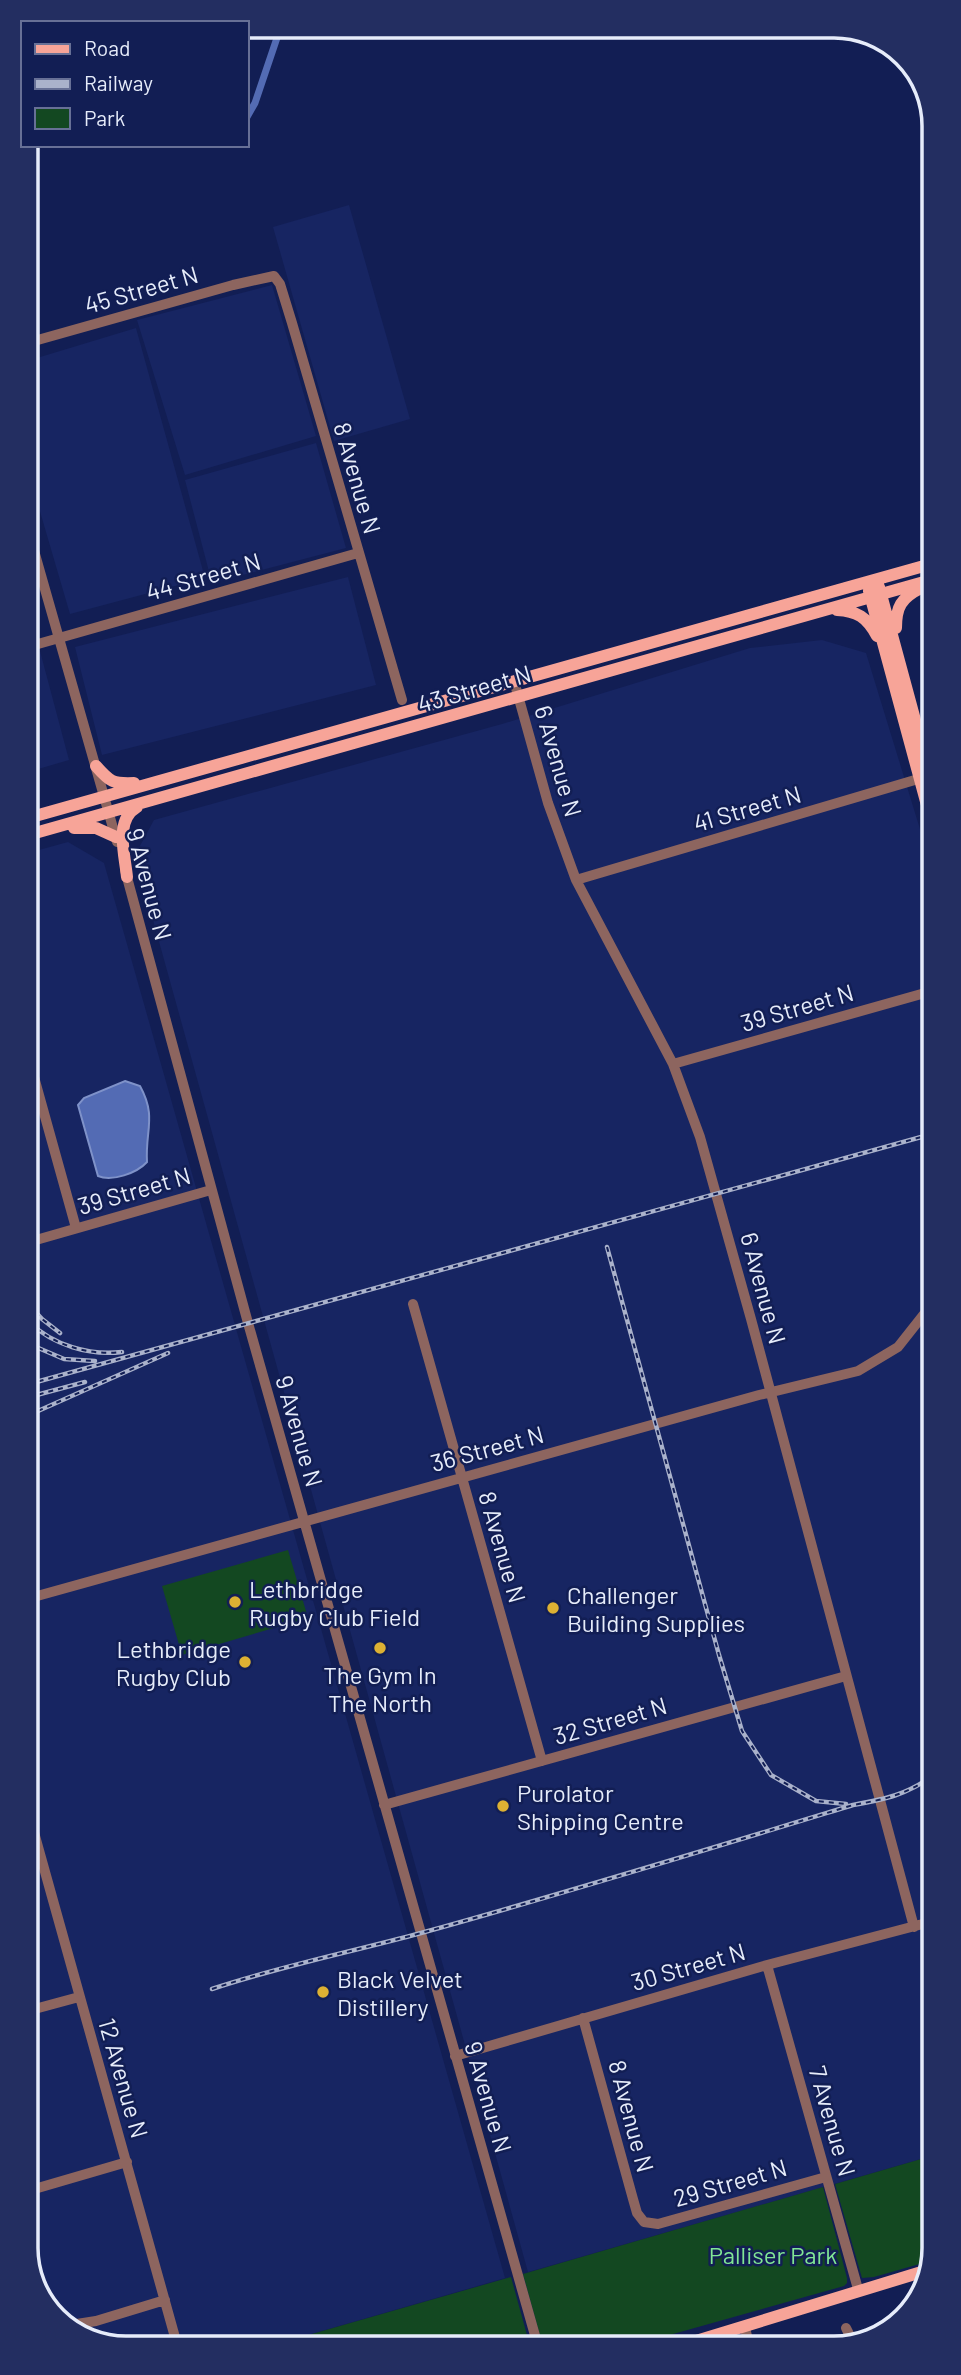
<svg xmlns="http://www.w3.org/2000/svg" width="961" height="2375" font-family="Barlow,sans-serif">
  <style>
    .built { fill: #172562 }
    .green { fill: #134821 }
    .water { fill: #536bb4; stroke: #7f92c9; stroke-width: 2 }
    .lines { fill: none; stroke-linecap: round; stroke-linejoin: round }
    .canal { stroke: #536bb4; stroke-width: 7 }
    .minor { stroke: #8d655f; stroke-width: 10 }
    .major { stroke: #f7a498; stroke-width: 12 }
    .rail-casing { stroke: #aab2cb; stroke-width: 4.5 }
    .rail { stroke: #121e54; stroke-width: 2; stroke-dasharray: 5; stroke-linecap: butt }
    .poi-dot { fill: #ddb133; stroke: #121e54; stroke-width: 2.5 }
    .labels { text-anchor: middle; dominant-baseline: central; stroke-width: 5; stroke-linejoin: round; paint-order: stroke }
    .street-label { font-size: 24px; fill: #e6ecfa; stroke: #121e54 }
    .poi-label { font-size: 24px; fill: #e6ecfa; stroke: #121e54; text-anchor: start }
    .park-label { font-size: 24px; fill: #81e695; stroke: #121e54 }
    .rim { fill: none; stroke: #e6ecfa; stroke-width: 3.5 }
  </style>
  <rect width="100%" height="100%" fill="#121e54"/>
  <!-- built -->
  <path class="built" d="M 349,205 L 410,419 L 334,441 L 273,227 Z
    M 272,285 L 316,436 L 185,475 L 137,320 Z
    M 136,328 L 205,578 L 70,614 L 27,467 L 27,361 Z
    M 316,443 L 346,548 L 212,583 L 185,480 Z
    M 348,577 L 376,685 L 102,755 L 75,647 Z
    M 28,606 L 69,760 L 28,772 Z
    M 822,640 L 866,653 L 931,865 L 935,2155 L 528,2272 L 135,855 L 154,820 L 502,724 L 750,648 Z
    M 68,842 L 104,863 L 505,2278 L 263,2348 L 120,2349 L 65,2328 L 31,2280 L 28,853 Z"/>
  <!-- green -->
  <path class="green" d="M 288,1550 L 308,1618 L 182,1655 L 162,1586 Z
    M 935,2155 L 935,2248 L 930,2261 L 874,2277 L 862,2278 L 835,2184 Z
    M 823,2187 L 847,2278 L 847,2283 L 844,2286 L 634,2345 L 543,2346 L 523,2274 Z
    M 511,2277 L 530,2346 L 263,2348 Z"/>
  <!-- water -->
  <path class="water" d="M 125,1081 L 140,1086 C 157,1117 145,1130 147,1162 C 137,1173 112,1182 98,1176 L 78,1105 L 84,1098 Z"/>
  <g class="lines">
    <!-- canal -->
    <path class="canal" d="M 247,117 L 255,103 L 281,26"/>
    <!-- minor -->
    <path class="minor" d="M 27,343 L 233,285 L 274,276 L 280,284 L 292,323 L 402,700
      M 27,526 L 117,842
      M 28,635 L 38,644 L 358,553
      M 514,681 L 548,803 L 576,880 L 673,1064 L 700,1137 L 751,1319 L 914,1927
      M 125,870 L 248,1323 L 538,2346
      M 576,880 L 925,777
      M 29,1059 L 76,1228
      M 673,1064 L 932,991
      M 29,1242 L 211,1190
      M 413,1304 L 542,1761
      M 30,1598 L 759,1395 L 858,1371 L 898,1347 L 932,1304
      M 384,1805 L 846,1676
      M 30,1818 L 178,2348
      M 767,1965 L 858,2289
      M 31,2010 L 79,1997
      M 583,2018 L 633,2199 L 637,2213 L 644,2222 L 658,2224 L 826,2177
      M 455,2056 L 767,1965 L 934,1921
      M 31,2190 L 127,2162
      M 64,2326 L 96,2321 L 165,2300
      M 745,2328 L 749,2344
      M 846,2328 L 854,2344"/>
    <!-- major -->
    <path class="major" d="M 879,587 L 931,779
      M 869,591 L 931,820
      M 837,610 C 857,611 867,617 877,636
      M 896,628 C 896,607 901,598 921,588
      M 96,766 C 110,782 113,784 134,783
      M 28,818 L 931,564
      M 74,828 L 96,828 L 116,837
      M 28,835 L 931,580
      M 127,877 C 125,855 114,820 137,807
      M 683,2345 L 928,2270"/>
    <defs>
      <path id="rail" d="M 607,1247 L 719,1655 L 742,1731 L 771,1775 L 816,1801 L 846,1804
        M 29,1305 L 42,1319 L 60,1333
        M 29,1322 C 53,1345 89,1356 122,1352
        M 29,1344 L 64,1359 L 95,1361
        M 29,1384 L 932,1134
        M 29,1397 L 85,1382
        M 29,1415 L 168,1353
        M 212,1989 C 281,1966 351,1952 421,1933 C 566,1893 709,1849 853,1805 C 886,1799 906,1795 934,1775"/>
    </defs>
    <!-- rail casing -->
    <use href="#rail" class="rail-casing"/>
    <!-- rail -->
    <use href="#rail" class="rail"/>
  </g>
  <!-- markers -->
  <g class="poi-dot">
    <circle cx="235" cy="1602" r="7"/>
    <circle cx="553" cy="1608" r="7"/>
    <circle cx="380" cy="1648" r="7"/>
    <circle cx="245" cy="1662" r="7"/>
    <circle cx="503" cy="1806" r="7"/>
    <circle cx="323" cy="1992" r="7"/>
  </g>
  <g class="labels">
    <!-- street labels -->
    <g class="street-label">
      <text transform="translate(141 289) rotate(-16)">45 Street N</text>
      <text transform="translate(358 478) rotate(74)">8 Avenue N</text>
      <text transform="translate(203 576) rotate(-16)">44 Street N</text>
      <text transform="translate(474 688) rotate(-16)">43 Street N</text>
      <text transform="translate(559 761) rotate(74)">6 Avenue N</text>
      <text transform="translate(747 808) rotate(-16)">41 Street N</text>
      <text transform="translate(150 884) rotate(75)">9 Avenue N</text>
      <text transform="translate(797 1007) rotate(-16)">39 Street N</text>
      <text transform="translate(134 1190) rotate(-16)">39 Street N</text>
      <text transform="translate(764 1288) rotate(75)">6 Avenue N</text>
      <text transform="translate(300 1431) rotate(74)">9 Avenue N</text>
      <text transform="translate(487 1448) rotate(-15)">36 Street N</text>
      <text transform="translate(503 1547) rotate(74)">8 Avenue N</text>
      <text transform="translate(610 1720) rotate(-16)">32 Street N</text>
      <text transform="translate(688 1966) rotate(-16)">30 Street N</text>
      <text transform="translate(124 2078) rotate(74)">12 Avenue N</text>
      <text transform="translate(489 2097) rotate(74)">9 Avenue N</text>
      <text transform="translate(632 2116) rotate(75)">8 Avenue N</text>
      <text transform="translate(833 2121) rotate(74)">7 Avenue N</text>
      <text transform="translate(730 2182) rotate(-16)">29 Street N</text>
    </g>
    <!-- poi labels -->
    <g class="poi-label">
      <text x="249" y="1588">Lethbridge<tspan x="249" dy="28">Rugby Club Field</tspan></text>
      <text x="567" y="1594">Challenger<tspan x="567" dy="28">Building Supplies</tspan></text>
      <text x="231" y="1648" text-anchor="end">Lethbridge<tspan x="231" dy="28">Rugby Club</tspan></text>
      <text x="380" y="1674" text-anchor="middle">The Gym In<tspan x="380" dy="28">The North</tspan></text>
      <text x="517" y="1792">Purolator<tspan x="517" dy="28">Shipping Centre</tspan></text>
      <text x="337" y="1978">Black Velvet<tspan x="337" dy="28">Distillery</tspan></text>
    </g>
    <!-- park labels -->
    <g class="park-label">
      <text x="773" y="2254">Palliser Park</text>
    </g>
  </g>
  <!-- crop -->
  <path d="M0 0H961V2375H0ZM126 38H834A88 88 0 0 1 922 126V2248A88 88 0 0 1 834 2336H126A88 88 0 0 1 38 2248V126A88 88 0 0 1 126 38Z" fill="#232e61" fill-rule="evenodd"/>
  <path class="rim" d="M126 38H834A88 88 0 0 1 922 126V2248A88 88 0 0 1 834 2336H126A88 88 0 0 1 38 2248V126A88 88 0 0 1 126 38Z"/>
  <!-- legend -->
  <rect x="21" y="21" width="228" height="126" fill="#121e54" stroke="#677096" stroke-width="2"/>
  <rect x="35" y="44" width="35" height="10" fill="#f7a498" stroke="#677096" stroke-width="2"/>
  <text x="84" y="56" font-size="21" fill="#e6ecfa">Road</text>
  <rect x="35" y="79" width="35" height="10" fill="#aab2cb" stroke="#677096" stroke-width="2"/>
  <text x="84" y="91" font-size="21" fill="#e6ecfa">Railway</text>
  <rect x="35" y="108" width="35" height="21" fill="#134821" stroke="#677096" stroke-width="2"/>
  <text x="84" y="126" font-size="21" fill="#e6ecfa">Park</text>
</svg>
